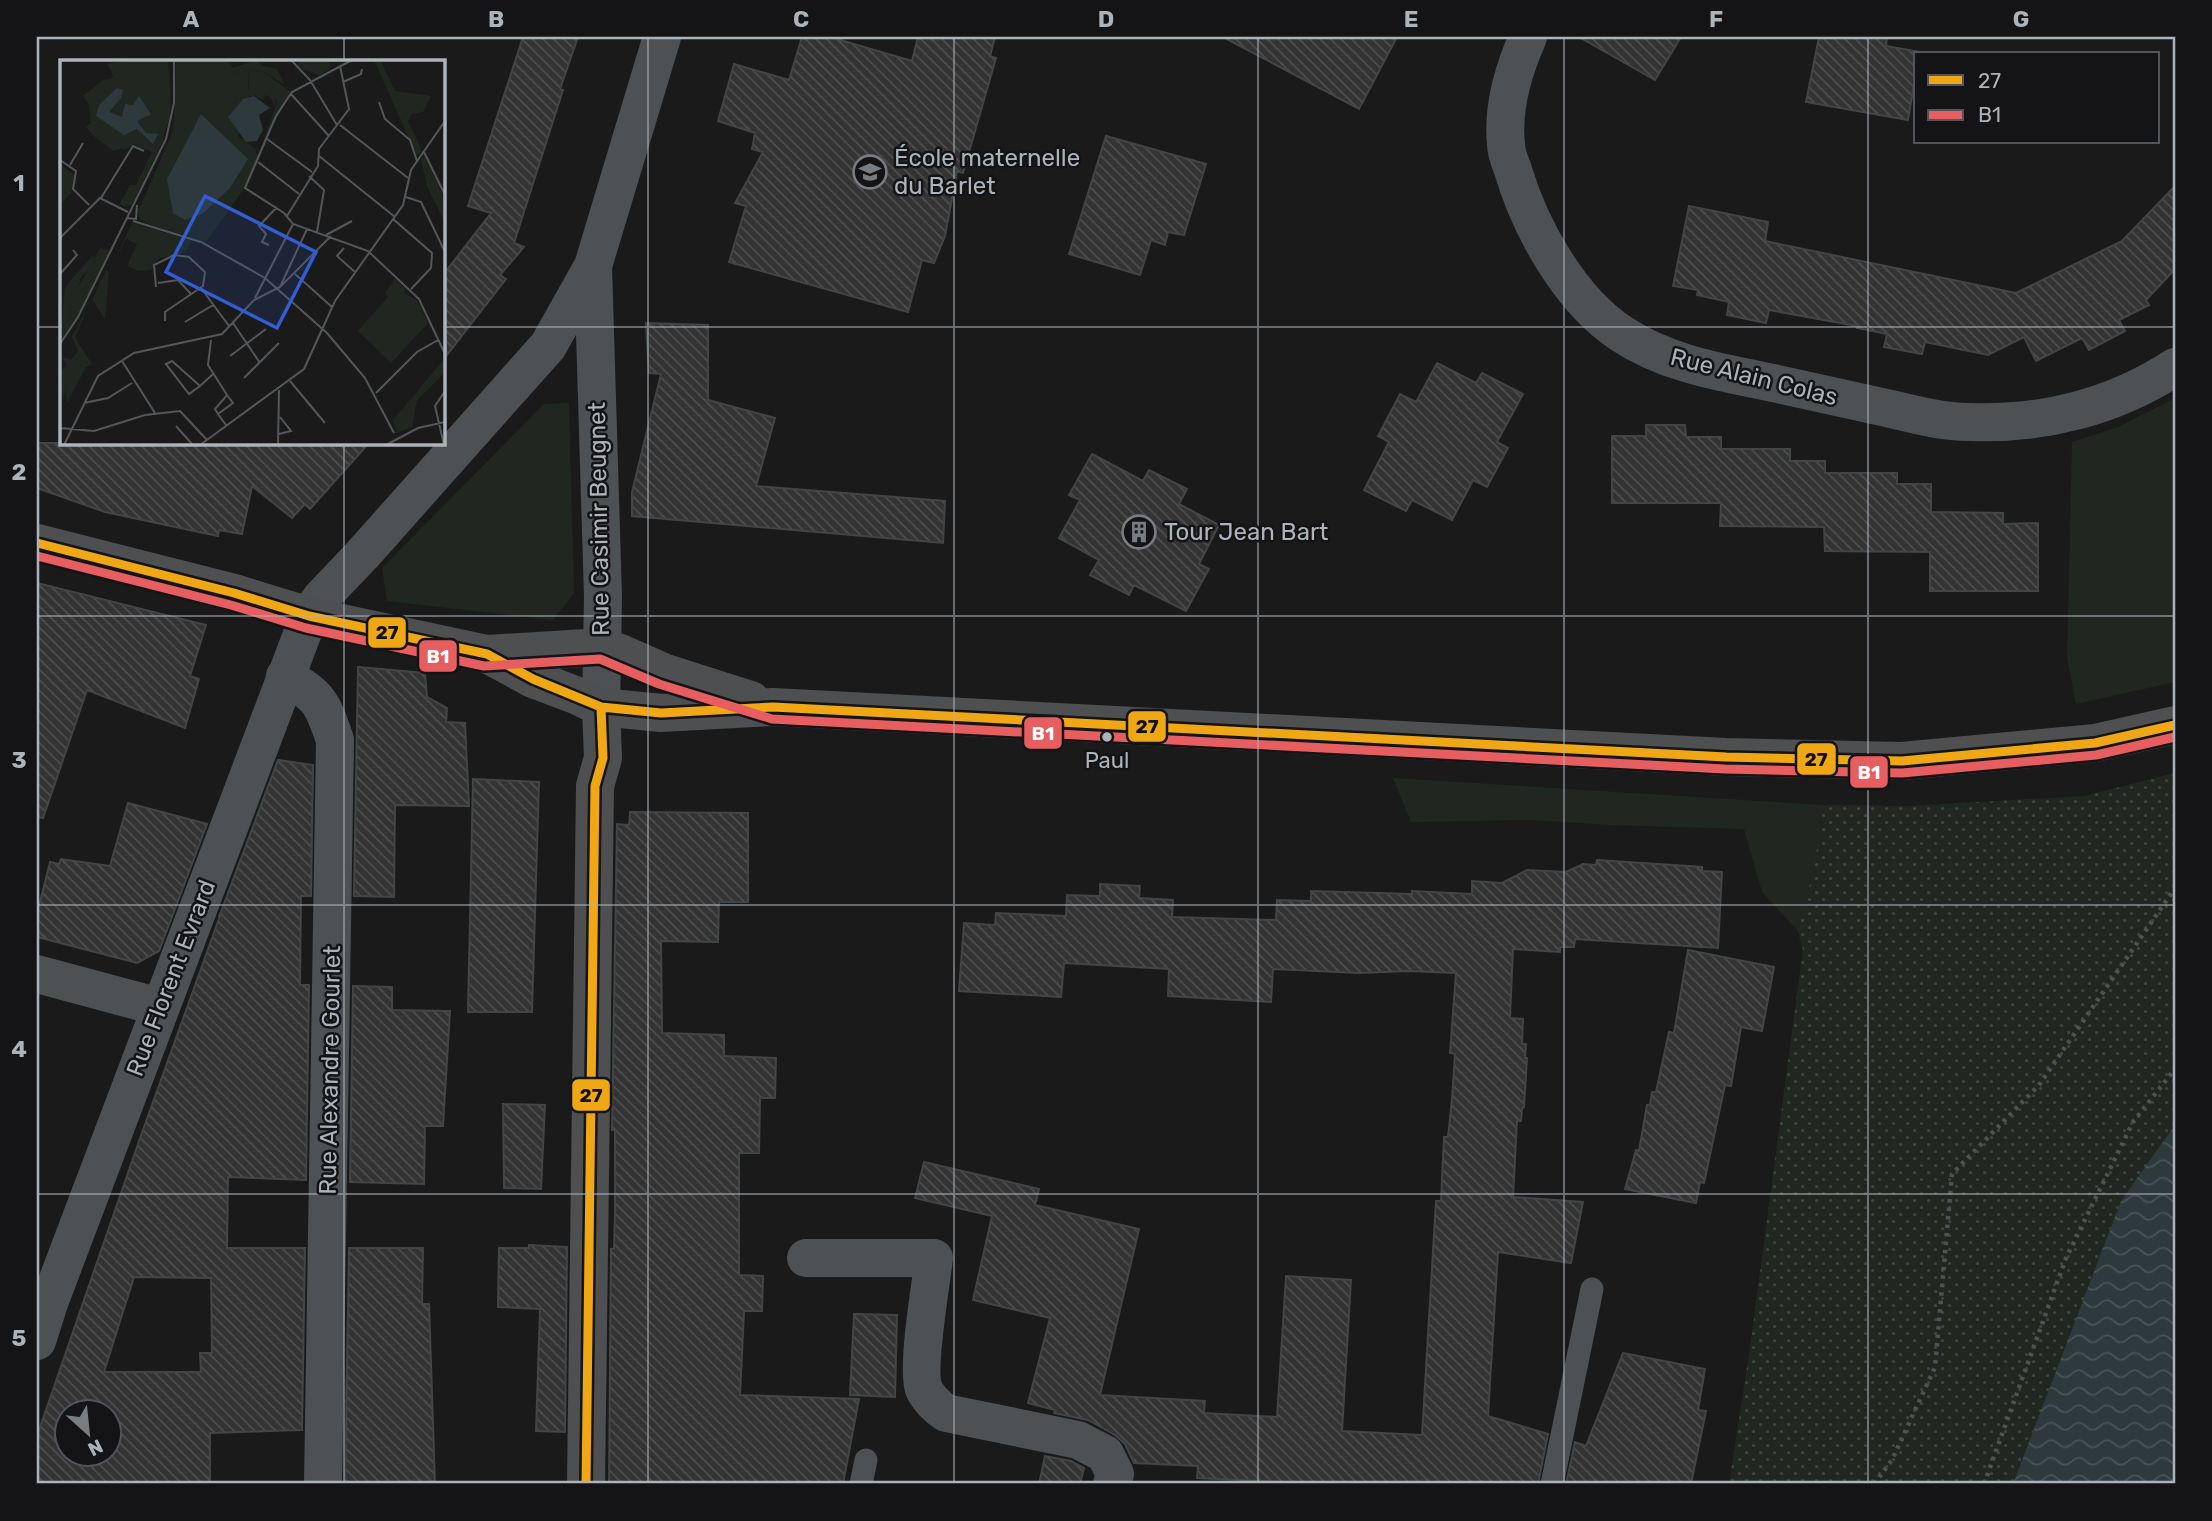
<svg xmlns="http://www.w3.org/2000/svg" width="2212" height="1521" font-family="Rubik,sans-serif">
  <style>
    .green { fill: #202720 }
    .park { fill: url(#park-dots) }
    .water { fill: url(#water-waves) }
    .building { fill: url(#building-back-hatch); stroke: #424546; stroke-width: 2; fill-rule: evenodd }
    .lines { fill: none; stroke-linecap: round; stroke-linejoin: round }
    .path { stroke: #505154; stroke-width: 4.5; stroke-dasharray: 3.5 5; stroke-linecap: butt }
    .lane { stroke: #4e5153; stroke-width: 23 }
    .street { stroke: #4e5153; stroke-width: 38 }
    .secondary { stroke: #4d4f51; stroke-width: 38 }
    .bus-1-casing { stroke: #141416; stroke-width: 14 }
    .bus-2-casing { stroke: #141416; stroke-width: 14 }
    .bus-1 { stroke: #efa715; stroke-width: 9 }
    .bus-2 { stroke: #e65e60; stroke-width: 9 }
    .grid { fill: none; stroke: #acb3ba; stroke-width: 2; stroke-opacity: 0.55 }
    .bus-dot { fill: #acb3ba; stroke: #141416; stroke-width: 2.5 }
    .labels { text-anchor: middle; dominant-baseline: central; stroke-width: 5; stroke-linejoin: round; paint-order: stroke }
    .bus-label { font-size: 22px; fill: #acb3ba; stroke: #141416 }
    .poi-label { font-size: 24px; fill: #acb3ba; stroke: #141416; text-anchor: start }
    .street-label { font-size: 24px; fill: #acb3ba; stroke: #141416 }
    .inset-road { fill: none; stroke: #54575a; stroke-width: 2 }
    .view { fill: #325dd4; fill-opacity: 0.15; stroke: #325dd4; stroke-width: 3.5 }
    .inset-edge { fill: none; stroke: #acb3ba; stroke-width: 3.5 }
    .line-badge { stroke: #141416; stroke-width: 2.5 }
    .badge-label { font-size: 19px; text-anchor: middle; font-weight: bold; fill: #fff }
    .pale-badge-label { font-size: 19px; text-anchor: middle; font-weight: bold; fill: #111 }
    .neatline { fill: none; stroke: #acb3ba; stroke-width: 2.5 }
    .grid-label { font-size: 23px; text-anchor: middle; font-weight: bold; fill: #acb3ba }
  </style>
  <defs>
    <pattern id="park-dots" width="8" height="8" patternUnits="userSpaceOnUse" patternTransform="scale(1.75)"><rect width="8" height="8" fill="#202720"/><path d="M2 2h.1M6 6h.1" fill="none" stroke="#3e443e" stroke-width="1.8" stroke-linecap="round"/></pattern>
    <pattern id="water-waves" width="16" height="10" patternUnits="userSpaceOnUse" patternTransform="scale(1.75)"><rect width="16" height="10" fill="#2d393c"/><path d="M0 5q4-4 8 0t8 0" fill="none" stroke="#495356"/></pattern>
    <pattern id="building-back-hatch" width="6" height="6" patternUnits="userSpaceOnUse" patternTransform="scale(1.75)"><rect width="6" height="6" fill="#333334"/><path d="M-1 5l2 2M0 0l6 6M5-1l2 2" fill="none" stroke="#4e4e4f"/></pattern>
  </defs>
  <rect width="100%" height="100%" fill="#1a1a1a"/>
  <!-- green -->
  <path class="green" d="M 2175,398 L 2175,682 L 2076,704 L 2067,658 L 2072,442 L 2118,427 Z
    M 569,403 L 574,593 L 553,620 L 387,601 L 382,568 L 544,404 Z
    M 1393,778 L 1822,805 L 1906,806 L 1750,1348 L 1803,950 L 1798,931 L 1762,892 L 1744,829 L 1609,825 L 1530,820 L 1411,822 Z"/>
  <!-- park -->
  <path class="park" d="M 2175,773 L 2175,1484 L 1729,1484 L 1750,1348 L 1803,950 L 1798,931 L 1815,865 L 1822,805 L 1906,806 L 2084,796 Z"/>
  <!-- water -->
  <path class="water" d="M 2175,1125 L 2175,1484 L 2013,1484 L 2121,1201 Z"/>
  <!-- building -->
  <path class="building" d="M 523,37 L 578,37 L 560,89 L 563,90 L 514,243 L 524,247 L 500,275 L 506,279 L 443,360 L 443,275 L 491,213 L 468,206 Z
    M 802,37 L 830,37 L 912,61 L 918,37 L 995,37 L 990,56 L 996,58 L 963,173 L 957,171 L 945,236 L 934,263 L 922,260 L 908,312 L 729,262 L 746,206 L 735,203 L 763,152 L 752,149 L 755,133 L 718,121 L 734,64 L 789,80 Z
    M 1223,37 L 1397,37 L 1359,109 Z
    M 1579,37 L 1681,37 L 1655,80 Z
    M 1819,37 L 1887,37 L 1886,46 L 1920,52 L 1919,54 L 1916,54 L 1916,72 L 1908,120 L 1806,102 Z
    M 1106,136 L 1206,164 L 1184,235 L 1168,232 L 1165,245 L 1151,240 L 1140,275 L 1069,254 Z
    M 2175,186 L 2175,269 L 2146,300 L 2149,305 L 2119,320 L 2125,331 L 2089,350 L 2082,338 L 2036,361 L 2024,337 L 1988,355 L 1925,342 L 1922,354 L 1884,347 L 1887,334 L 1857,328 L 1857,326 L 1769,310 L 1766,323 L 1727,315 L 1729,302 L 1697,295 L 1698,290 L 1673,286 L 1689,206 L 1768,222 L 1765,241 L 2016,293 L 2122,241 Z
    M 646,323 L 708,325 L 708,400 L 775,418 L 756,486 L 945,501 L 943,543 L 632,516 L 632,492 L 661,374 L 649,373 Z
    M 1437,363 L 1476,383 L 1482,373 L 1523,394 L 1497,442 L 1508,448 L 1487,487 L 1473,480 L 1452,520 L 1412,500 L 1406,511 L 1364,490 L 1389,442 L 1378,436 L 1400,394 L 1416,402 Z
    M 1646,425 L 1685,425 L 1686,437 L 1721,437 L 1721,449 L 1790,449 L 1790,461 L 1825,461 L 1825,473 L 1897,473 L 1897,484 L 1931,484 L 1931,512 L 2003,513 L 2003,524 L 2038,523 L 2038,591 L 1930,591 L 1930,552 L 1825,551 L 1824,527 L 1720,526 L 1721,503 L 1612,503 L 1612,436 L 1646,436 Z
    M 37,443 L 369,443 L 310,509 L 305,504 L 292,518 L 252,486 L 242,534 L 219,530 L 218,536 L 105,512 L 37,488 Z
    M 1092,454 L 1143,481 L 1149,470 L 1187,489 L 1179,504 L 1219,525 L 1199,564 L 1209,569 L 1186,611 L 1134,585 L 1129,595 L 1090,575 L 1099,560 L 1059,538 L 1080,500 L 1069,495 Z
    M 37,583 L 206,625 L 190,676 L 199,679 L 185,728 L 87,690 L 43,818 L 37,817 Z
    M 358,667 L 425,673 L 427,697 L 447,708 L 446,722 L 465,723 L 469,806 L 395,805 L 394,897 L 354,896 Z
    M 278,760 L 313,765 L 311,896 L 301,896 L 300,985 L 309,985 L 306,1180 L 228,1177 L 227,1248 L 305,1248 L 302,1430 L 210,1433 L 210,1484 L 37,1484 L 37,1436 L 139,1141 L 220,916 L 219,917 ZM 134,1277 L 211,1278 L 212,1353 L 200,1353 L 201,1372 L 104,1372 ZM 66,1412 L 108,1412 L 108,1454 L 66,1454 Z
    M 473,779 L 539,782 L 532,1012 L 468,1012 Z
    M 128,803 L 207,824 L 159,951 L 137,963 L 37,937 L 37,914 L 50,862 L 59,864 L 61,859 L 110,866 Z
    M 630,812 L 748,813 L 748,902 L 719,902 L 718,942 L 661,941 L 662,1033 L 724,1035 L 724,1056 L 776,1058 L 775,1098 L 760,1098 L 759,1153 L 739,1153 L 739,1275 L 763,1276 L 762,1311 L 744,1311 L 740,1395 L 859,1399 L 843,1484 L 609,1484 L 611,1249 L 614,1249 L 615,1213 L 615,1130 L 612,1130 L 617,824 L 629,825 Z
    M 1597,860 L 1702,867 L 1702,871 L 1722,872 L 1718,948 L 1575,939 L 1574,947 L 1560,947 L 1560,952 L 1513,949 L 1510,1018 L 1523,1019 L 1522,1044 L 1526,1044 L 1525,1058 L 1527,1058 L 1524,1107 L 1522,1108 L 1521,1121 L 1517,1121 L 1513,1197 L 1583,1202 L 1571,1263 L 1498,1252 L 1488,1416 L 1548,1434 L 1538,1484 L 1326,1484 L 1197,1478 L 1198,1466 L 1134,1463 L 1125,1444 L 1115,1435 L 1088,1420 L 1054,1413 L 1055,1410 L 1028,1403 L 1050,1318 L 973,1300 L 992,1216 L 915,1198 L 924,1162 L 1039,1189 L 1035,1205 L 1139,1229 L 1100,1395 L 1205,1401 L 1204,1413 L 1277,1417 L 1286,1276 L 1351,1280 L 1342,1431 L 1422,1435 L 1436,1201 L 1441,1201 L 1444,1137 L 1448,1137 L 1452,1099 L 1455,1054 L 1450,1053 L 1456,973 L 1408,971 L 1360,973 L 1273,969 L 1271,1002 L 1168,996 L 1169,969 L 1064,963 L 1061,997 L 959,991 L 964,923 L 995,925 L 996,913 L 1066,916 L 1067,895 L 1100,896 L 1100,884 L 1140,886 L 1139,898 L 1173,900 L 1172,917 L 1276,920 L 1277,900 L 1311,901 L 1311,891 L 1412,894 L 1412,891 L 1472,894 L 1472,881 L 1502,883 L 1527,870 L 1566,872 L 1583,864 L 1596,865 Z
    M 1688,950 L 1774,967 L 1762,1031 L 1741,1027 L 1731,1086 L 1725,1085 L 1704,1183 L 1700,1182 L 1696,1203 L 1625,1189 L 1636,1150 L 1639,1151 L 1647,1105 L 1650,1105 L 1652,1092 L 1656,1092 L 1669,1032 L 1674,1033 Z
    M 353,986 L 392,987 L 392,1010 L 450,1011 L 443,1126 L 425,1126 L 424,1184 L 350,1182 Z
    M 503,1104 L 545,1105 L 541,1189 L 504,1188 Z
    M 529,1245 L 567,1247 L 565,1432 L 536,1431 L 540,1309 L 498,1307 L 499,1248 L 529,1248 Z
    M 349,1248 L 423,1248 L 422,1304 L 429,1304 L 435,1484 L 345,1484 Z
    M 854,1314 L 897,1315 L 895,1397 L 850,1395 Z
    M 1623,1353 L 1705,1369 L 1698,1410 L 1706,1411 L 1691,1484 L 1566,1484 L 1575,1442 L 1586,1446 Z
    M 1045,1456 L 1071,1461 L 1084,1468 L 1080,1484 L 1039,1484 Z"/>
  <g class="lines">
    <!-- path -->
    <path class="path" d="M 1874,1484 L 1892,1460 L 1935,1367 L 1952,1174 L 2039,1085 L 2175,888
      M 1984,1484 L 2066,1258 L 2133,1122 L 2175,1069"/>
    <!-- lane -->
    <path class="lane" d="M 861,1484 L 866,1460
      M 1552,1484 L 1592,1289"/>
    <!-- street -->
    <path class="street" d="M 1528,37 C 1513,71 1502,107 1506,144 C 1506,153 1510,162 1513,170 C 1530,228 1570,300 1622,334 C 1670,366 1728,373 1782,385 C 1819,393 1855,401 1891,409 C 1916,415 1943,422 1969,422 C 2042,425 2114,407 2175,367
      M 593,266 L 603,597 L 601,707
      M 285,676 C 320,697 322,702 335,740 L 323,1484
      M 37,974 L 160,1007
      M 806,1258 L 934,1258 C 931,1283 916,1370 924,1389 C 928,1398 938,1408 946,1413 L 1078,1440 L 1105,1454 L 1115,1474 L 1112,1484
      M 37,1341 L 49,1303 L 309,616 L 321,598 L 362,555 L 548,346 L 593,266 L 662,37"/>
    <!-- secondary -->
    <path class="secondary" d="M 37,543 L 234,593 L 309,616 L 487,654 L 602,647 L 620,653 L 663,672 L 751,700
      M 487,654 L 533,679 L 578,696 L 601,707 L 661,713 L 773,707 L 1726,757 L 1902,761 L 2095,743 L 2175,725
      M 586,1484 L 595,786 L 603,758 L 601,707"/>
    <defs>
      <path id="bus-1" d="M 37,543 L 234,593 L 309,616 L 487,654 L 533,679 L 601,707 L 661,713 L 773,707 L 1726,757 L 1902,761 L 2095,743 L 2175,725
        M 586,1484 L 595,786 L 603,758 L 601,707"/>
      <path id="bus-2" d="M 37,556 L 231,605 L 306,628 L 484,666 L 600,659 L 659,684 L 772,719 L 1725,769 L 1902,773 L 2096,755 L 2175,737"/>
    </defs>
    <!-- bus-1 casing -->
    <use href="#bus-1" class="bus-1-casing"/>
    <!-- bus-2 casing -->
    <use href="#bus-2" class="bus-2-casing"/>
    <!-- bus-1 -->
    <use href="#bus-1" class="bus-1"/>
    <!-- bus-2 -->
    <use href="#bus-2" class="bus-2"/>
  </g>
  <!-- grid -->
  <path class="grid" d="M 344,37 L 344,61M 648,37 L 648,1484M 954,37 L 954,1484M 1258,37 L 1258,1484M 1564,37 L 1564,1484M 1868,37 L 1868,1484M 37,327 L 61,327M 443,327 L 2175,327M 344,443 L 344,1484M 37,616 L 2175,616M 37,905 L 2175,905M 37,1194 L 2175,1194"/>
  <!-- icons -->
  <defs>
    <symbol id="school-ring" viewBox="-11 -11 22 22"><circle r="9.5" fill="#141416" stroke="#797d82" stroke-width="1.5"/><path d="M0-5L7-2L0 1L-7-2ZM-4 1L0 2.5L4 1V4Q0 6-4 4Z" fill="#797d82"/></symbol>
    <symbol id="building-ring" viewBox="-11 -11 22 22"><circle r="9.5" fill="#141416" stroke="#797d82" stroke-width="1.5"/><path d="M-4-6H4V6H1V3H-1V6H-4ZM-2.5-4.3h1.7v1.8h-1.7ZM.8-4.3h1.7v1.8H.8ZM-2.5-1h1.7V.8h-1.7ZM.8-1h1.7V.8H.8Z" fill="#797d82"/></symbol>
  </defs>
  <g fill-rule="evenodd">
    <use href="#school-ring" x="851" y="153" width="38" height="38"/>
    <use href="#building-ring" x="1120" y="513" width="38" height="38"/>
  </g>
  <!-- markers -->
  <circle class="bus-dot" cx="1107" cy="737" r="6"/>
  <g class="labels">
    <!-- bus labels -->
    <g class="bus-label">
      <text x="1107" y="760">Paul</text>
    </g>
    <!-- poi labels -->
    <g class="poi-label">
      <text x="894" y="158">École maternelle<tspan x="894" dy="28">du Barlet</tspan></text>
      <text x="1164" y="532">Tour Jean Bart</text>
    </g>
    <!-- street labels -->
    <g class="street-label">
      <text transform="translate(1754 377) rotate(14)">Rue Alain Colas</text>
      <text transform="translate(599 519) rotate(-91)">Rue Casimir Beugnet</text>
      <text transform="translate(171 978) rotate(-69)">Rue Florent Evrard</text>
      <text transform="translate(330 1070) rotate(-89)">Rue Alexandre Gourlet</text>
    </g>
  </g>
  <!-- overview -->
  <g transform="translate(60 60)">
    <rect width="385" height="385" fill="#1a1a1a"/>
    <path d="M 70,0 L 108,0 L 110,22 L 75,2 L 82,25 L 51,11 L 47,4 ZM 167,0 L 173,8 L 197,0 L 202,6 L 217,9 L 225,25 L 198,8 L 173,14 ZM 241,0 L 269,0 L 270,9 L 260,15 L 242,9 L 237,4 ZM 314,0 L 320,0 L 335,31 L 371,36 L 363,52 L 352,54 L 348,61 L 362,91 L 357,96 ZM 188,11 L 203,12 L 213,26 L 216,48 L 210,37 L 206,35 L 202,40 L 192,33 L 206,33 L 189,31 ZM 0,104 L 14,115 L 11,134 L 0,144 ZM 72,163 L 131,180 L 130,183 L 125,193 L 99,198 L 91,210 L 78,211 L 67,206 L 77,184 L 66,179 L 53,204 ZM 40,188 L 49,191 L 15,261 L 8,255 L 16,231 ZM 46,210 L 49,212 L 45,259 L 32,240 ZM 27,249 L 15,278 L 32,304 L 9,316 L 3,341 L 0,312 L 7,305 L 2,297 L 11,300 L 18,291 L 12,276 Z" fill="#202720"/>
    <path d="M 116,0 L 167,0 L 173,14 L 198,8 L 231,32 L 200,90 L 217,43 L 203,12 L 188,11 L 188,30 L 206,33 L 188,37 L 178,76 L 197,90 L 142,179 L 94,166 L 80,159 L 78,151 L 114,69 ZM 75,1 L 110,22 L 111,43 L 103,80 L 72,145 L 63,146 L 60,144 L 70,125 L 76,125 L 92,92 L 74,84 L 53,91 L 35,77 L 26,67 L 31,63 L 29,44 L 23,36 L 53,17 L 51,11 L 84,20 L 73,7 ZM 365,97 L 385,140 L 385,163 L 367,126 L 361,99 ZM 33,195 L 35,201 L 21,218 L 8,255 L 15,261 L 0,282 L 5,227 ZM 15,298 L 25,309 L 7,343 L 4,318 ZM 385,298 L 385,312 L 357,340 L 352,367 L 337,373 L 333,360 Z" fill="#202720"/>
    <path d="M 335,219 L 347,229 L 344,233 L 357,240 L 368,263 L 331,303 L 298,271 L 328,237 L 325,233 Z" fill="#202720"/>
    <path d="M 141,0 L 161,0 L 164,34 L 179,43 L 170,53 L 178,76 L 199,96 L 183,130 L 146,182 L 86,163 L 78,151 L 112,78 L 117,32 L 128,24 ZM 83,6 L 110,22 L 110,57 L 97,94 L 74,84 L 64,90 L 31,63 L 29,44 L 23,36 L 43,20 L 72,17 Z" fill="#202720"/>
    <path d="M 57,28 L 63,30 L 61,38 L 49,52 L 62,57 L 65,44 L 73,45 L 79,36 L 91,54 L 77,61 L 86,73 L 98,74 L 93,84 L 77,69 L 64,75 L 36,56 L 39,45 ZM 194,36 L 210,48 L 199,55 L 203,70 L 197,81 L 186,82 L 168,57 L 183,39 ZM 141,54 L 188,99 L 170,128 L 142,154 L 125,160 L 113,153 L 107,119 Z" fill="#2d393c"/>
    <path class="inset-road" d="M 231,0 L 250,20 L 277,65M 292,0 L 232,32 L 216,56 L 185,128 L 224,153 L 233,164 L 308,191 L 359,239 L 385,294M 283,22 L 301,14 L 302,9M 231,34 L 269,76M 319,42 L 325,59 L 350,80 L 357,101M 280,65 L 348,118M 207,79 L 252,112M 364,92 L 385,135M 259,96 L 335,157M 0,100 L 16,111 L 13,129 L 29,145M 198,102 L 239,134M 10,105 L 23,83M 249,116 L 264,130 L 257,172M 346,137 L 361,142 L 385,192M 41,138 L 73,86 L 84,91M 227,156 L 258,106 L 259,89 L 289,49 L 280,6M 66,158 L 76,159 L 77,145M 333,159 L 372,193 L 371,208 L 351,229M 73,161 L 141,182 L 205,218 L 267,273 L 305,318 L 334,373M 266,175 L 292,161M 0,178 L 40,138 L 68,152M 209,185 L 202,182 L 206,174 L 199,166 L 217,147M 284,188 L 277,196 L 296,213M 0,214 L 17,195 L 13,190M 235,214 L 272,247M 98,223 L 118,220 L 131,234M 96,227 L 94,205 L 114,195 L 129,197 L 145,212 L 143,226 L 105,252 L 105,261M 220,227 L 247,169M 141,228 L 169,266M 195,238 L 233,164M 125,262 L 153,245M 173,263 L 200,303M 151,280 L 148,305 L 167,335M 0,284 L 18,257 L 106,79 L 114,43 L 114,0M 170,296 L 206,269M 62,301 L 95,353M 184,318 L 219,283M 230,321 L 265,363M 140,326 L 129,334 L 106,304 L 112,301 L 140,326 L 153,314M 316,333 L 357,292 L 378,280M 24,343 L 48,338 L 72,323M 158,354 L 173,343 L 167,335 L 155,349 L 158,354 L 166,365M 116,366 L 132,384M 0,368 L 34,371 L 85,355 L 120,351 L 147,380M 219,374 L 231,371 L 220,357M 4,385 L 38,316 L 74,293 L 162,274 L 194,240 L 220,227 L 271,176M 140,385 L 244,309 L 275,241 L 343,145 L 351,110 L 385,61M 218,385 L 219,330M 326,385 L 358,368 L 385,362M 384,385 L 375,346 L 385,331"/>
    <path class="view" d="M 145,136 L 256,192 L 217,268 L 106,212 Z"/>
    <rect width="385" height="385" class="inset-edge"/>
  </g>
  <g class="line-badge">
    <rect x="367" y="616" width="40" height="33" rx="7" fill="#efa715"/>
    <rect x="418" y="639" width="40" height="34" rx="7" fill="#e65e60"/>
    <rect x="1127" y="710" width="40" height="33" rx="7" fill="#efa715"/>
    <rect x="1023" y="716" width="40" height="34" rx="7" fill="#e65e60"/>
    <rect x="1796" y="742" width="41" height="34" rx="7" fill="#efa715"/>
    <rect x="1849" y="755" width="40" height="34" rx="7" fill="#e65e60"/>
    <rect x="571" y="1078" width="40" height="34" rx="7" fill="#efa715"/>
  </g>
  <g class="badge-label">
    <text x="438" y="663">B1</text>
    <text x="1043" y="740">B1</text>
    <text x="1869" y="779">B1</text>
  </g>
  <g class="pale-badge-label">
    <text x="387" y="639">27</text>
    <text x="1147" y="733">27</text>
    <text x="1816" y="766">27</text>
    <text x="591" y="1102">27</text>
  </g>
  <!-- border -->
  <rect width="2212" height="1521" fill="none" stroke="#141416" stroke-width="77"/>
  <!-- legend -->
  <rect x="1914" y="52" width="245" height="91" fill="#141416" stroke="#515458" stroke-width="2"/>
  <rect x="1928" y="75" width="35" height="10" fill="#efa715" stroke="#515458" stroke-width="2"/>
  <text x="1978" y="88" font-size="21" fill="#acb3ba">27</text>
  <rect x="1928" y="110" width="35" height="10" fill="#e65e60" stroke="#515458" stroke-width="2"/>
  <text x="1978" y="122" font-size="21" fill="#acb3ba">B1</text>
  <!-- north arrow -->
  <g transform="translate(88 1433) rotate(153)"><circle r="33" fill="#141416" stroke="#515458" stroke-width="2"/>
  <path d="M0-5L12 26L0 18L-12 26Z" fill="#797d82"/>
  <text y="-10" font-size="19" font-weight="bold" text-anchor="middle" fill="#acb3ba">N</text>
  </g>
  <rect x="38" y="38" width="2136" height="1444" class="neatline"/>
  <g class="grid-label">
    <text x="191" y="27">A</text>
    <text x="496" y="27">B</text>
    <text x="801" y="27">C</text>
    <text x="1106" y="27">D</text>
    <text x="1411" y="27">E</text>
    <text x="1716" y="27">F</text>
    <text x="2021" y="27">G</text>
    <text x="19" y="191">1</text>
    <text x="19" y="480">2</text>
    <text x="19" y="768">3</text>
    <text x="19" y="1057">4</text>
    <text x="19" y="1346">5</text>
  </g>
</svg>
